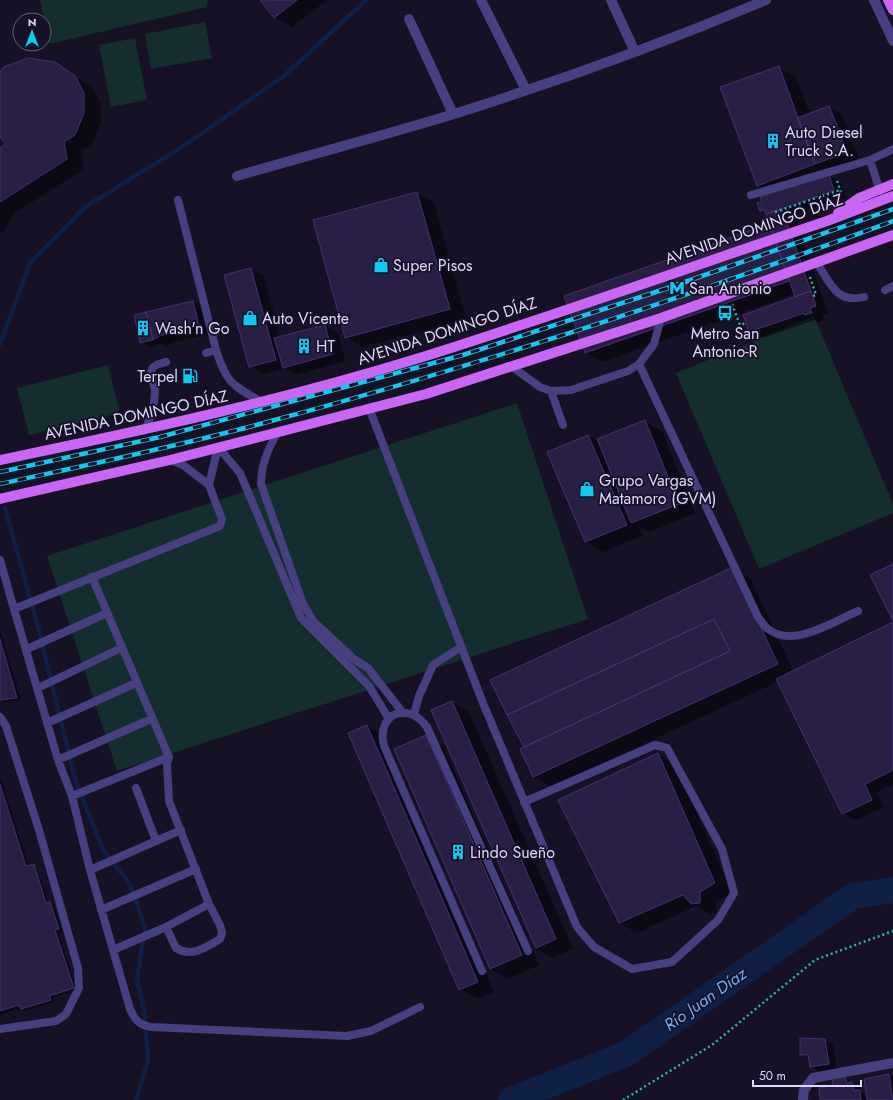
<svg xmlns="http://www.w3.org/2000/svg" width="893" height="1100" font-family="Jost,sans-serif">
  <style>
    .green { fill: #142d2e }
    .shadow { fill: #0007 }
    .lines { fill: none; stroke-linecap: round; stroke-linejoin: round }
    .stream { stroke: #102045; stroke-width: 4.5 }
    .river { stroke: #102045; stroke-width: 26 }
    .building { fill: #291e44; stroke: #42326f }
    .path { stroke: #38aeb0; stroke-width: 2.5; stroke-dasharray: 2 3; stroke-linecap: butt }
    .service { stroke: #463f80; stroke-width: 8 }
    .minor { stroke: #463f80; stroke-width: 10 }
    .tertiary { stroke: #463f80; stroke-width: 10 }
    .primary { stroke: #ca66f4; stroke-width: 10 }
    .rail-casing { stroke: #11c8ef; stroke-width: 4.5 }
    .rail { stroke: #161125; stroke-width: 3; stroke-dasharray: 9; stroke-linecap: butt }
    .labels { text-anchor: middle; dominant-baseline: central; stroke-width: 3.5; stroke-linejoin: round; paint-order: stroke }
    .poi-label { font-size: 16px; fill: #ded7fc; stroke: #161125; text-anchor: start }
    .street-label { font-size: 16px; fill: #ded7fc; stroke: #161125 }
    .water-label { font-size: 17px; font-style: italic; fill: #6dacf5; stroke: #161125 }
  </style>
  <rect width="100%" height="100%" fill="#161125"/>
  <!-- green -->
  <path class="green" d="M 40,0 L 208,0 L 207,7 L 49,44 Z
    M 205,22 L 212,58 L 151,69 L 145,34 Z
    M 135,38 L 147,100 L 111,107 L 99,45 Z
    M 814,316 L 893,504 L 893,513 L 759,569 L 676,373 Z
    M 108,365 L 120,413 L 29,435 L 17,388 Z
    M 517,403 L 588,619 L 117,771 L 47,556 Z"/>
  <!-- shadow -->
  <path class="shadow" d="M 262,0 L 327,0 L 292,27 L 275,17 Z
    M 54,63 L 92,87 L 101,104 L 101,123 L 92,144 L 81,152 L 84,169 L 15,213 L 3,232 L 0,232 L 0,149 L 8,144 L 0,136 L 0,74 Z
    M 778,67 L 796,77 L 810,114 L 829,107 L 842,114 L 859,159 L 828,175 L 841,183 L 846,198 L 794,215 L 828,313 L 822,315 L 824,320 L 818,322 L 815,320 L 763,338 L 750,331 L 796,297 L 795,294 L 602,362 L 585,352 L 769,225 L 771,226 L 767,214 L 761,210 L 763,203 L 773,194 L 757,185 Z
    M 417,193 L 434,203 L 466,319 L 363,347 L 346,337 Z
    M 251,269 L 264,276 L 280,338 L 325,326 L 338,333 L 345,361 L 296,375 L 285,368 L 263,374 L 250,366 Z
    M 193,302 L 206,309 L 212,333 L 172,343 L 166,346 L 161,343 L 150,347 L 141,342 Z
    M 645,421 L 662,431 L 695,513 L 649,532 L 639,527 L 643,535 L 603,552 L 586,542 L 548,453 L 588,436 L 600,442 Z
    M 732,568 L 750,578 L 794,672 L 893,624 L 893,784 L 877,792 L 884,807 L 856,820 L 843,813 L 779,681 L 551,787 L 534,777 L 521,749 L 525,748 L 492,680 Z
    M 0,630 L 21,700 L 4,702 L 0,700 Z
    M 452,702 L 469,712 L 573,949 L 553,958 L 536,948 Z
    M 367,726 L 384,736 L 494,992 L 477,999 L 460,989 Z
    M 426,736 L 443,746 L 539,965 L 507,979 L 490,969 Z
    M 658,754 L 675,764 L 732,893 L 716,902 L 716,912 L 709,914 L 696,906 L 637,933 L 620,923 L 560,801 Z
    M 0,776 L 29,867 L 33,865 L 37,868 L 49,904 L 54,905 L 62,931 L 58,932 L 77,990 L 53,998 L 54,1002 L 25,1011 L 21,1008 L 0,1014 Z
    M 824,1040 L 833,1045 L 837,1069 L 820,1071 L 811,1067 L 809,1059 L 801,1054 Z
    M 889,1075 L 893,1077 L 893,1100 L 821,1100 L 845,1078 L 861,1088 L 861,1092 L 867,1095 L 865,1080 Z"/>
  <g class="lines">
    <!-- stream -->
    <path class="stream" d="M 0,344 L 30,263 L 85,207 L 182,147 L 284,76 L 366,0
      M 5,508 L 37,623 L 76,782 L 103,850 L 130,884 L 145,928 L 137,978 L 144,1011 L 148,1060 L 136,1100"/>
    <!-- river -->
    <path class="river" d="M 511,1100 L 626,1054 L 853,896 L 893,890"/>
  </g>
  <!-- building -->
  <path class="building" d="M 260,0 L 297,0 L 274,18 Z
    M 28,58 L 55,62 L 75,76 L 84,93 L 84,113 L 75,135 L 64,142 L 67,159 L 0,202 L 0,148 L 6,144 L 0,137 L 0,72 L 4,67 Z
    M 779,66 L 815,164 L 757,186 L 720,87 Z
    M 829,106 L 847,152 L 815,164 L 797,118 Z
    M 829,174 L 834,191 L 766,214 L 764,210 L 760,211 L 757,203 L 762,202 L 760,197 Z
    M 417,192 L 450,309 L 345,338 L 313,220 Z
    M 782,208 L 811,291 L 795,297 L 766,214 Z
    M 769,224 L 789,281 L 585,353 L 564,296 Z
    M 251,268 L 276,360 L 249,367 L 224,275 Z
    M 811,291 L 816,306 L 810,308 L 812,313 L 804,315 L 804,313 L 749,332 L 743,315 Z
    M 193,301 L 199,326 L 159,336 L 153,340 L 146,312 Z
    M 146,312 L 153,340 L 140,343 L 134,315 Z
    M 325,325 L 333,354 L 283,368 L 274,338 Z
    M 645,420 L 679,504 L 631,523 L 597,439 Z
    M 588,435 L 627,525 L 585,542 L 547,452 Z
    M 893,564 L 893,621 L 870,575 Z
    M 733,567 L 778,664 L 533,777 L 520,749 L 730,651 L 714,619 L 507,715 L 490,680 Z
    M 714,619 L 730,651 L 524,747 L 507,715 Z
    M 893,622 L 893,770 L 865,784 L 872,800 L 842,814 L 776,679 Z
    M 0,639 L 17,698 L 0,700 Z
    M 452,701 L 556,939 L 536,948 L 431,710 Z
    M 367,725 L 478,982 L 459,990 L 348,733 Z
    M 426,735 L 522,955 L 490,969 L 394,749 Z
    M 658,753 L 715,883 L 700,892 L 700,903 L 691,904 L 683,895 L 619,923 L 558,800 Z
    M 0,784 L 26,866 L 34,864 L 46,903 L 50,902 L 59,929 L 55,930 L 74,988 L 49,996 L 51,1000 L 21,1009 L 19,1005 L 0,1011 Z
    M 800,1038 L 825,1039 L 829,1064 L 810,1067 L 808,1055 L 800,1055 Z
    M 889,1074 L 893,1100 L 867,1100 L 864,1079 Z
    M 845,1077 L 847,1083 L 852,1082 L 854,1090 L 860,1090 L 861,1100 L 820,1100 L 819,1088 L 832,1086 L 833,1078 Z"/>
  <g class="lines">
    <!-- path -->
    <path class="path" d="M 837,181 L 842,195
      M 775,212 L 840,190
      M 810,277 L 816,295 L 813,296
      M 732,304 L 740,325 L 746,323
      M 623,1100 L 712,1045 L 815,960 L 893,931"/>
    <!-- service -->
    <path class="service" d="M 870,160 L 880,191
      M 751,195 L 870,160 L 893,149
      M 178,200 L 216,350
      M 817,263 C 830,283 837,304 864,297
      M 885,290 L 893,286
      M 206,353 L 216,350 C 227,384 232,385 262,402
      M 639,364 L 758,617 C 761,621 764,626 768,629 C 793,649 834,621 858,611
      M 511,366 L 540,387 L 551,391 L 571,390 L 628,371 L 639,364 L 654,344 L 661,318
      M 551,391 L 563,425
      M 369,408 L 483,703 L 577,927 L 594,947 L 632,969 L 672,962 L 718,920 L 734,893 L 722,849 L 667,748 L 655,745 L 524,802
      M 145,430 C 151,417 155,405 155,391 C 155,384 149,375 152,369 C 154,364 161,364 166,362
      M 278,432 C 268,448 261,466 261,484 L 303,604 L 314,622 L 355,660 L 368,668 L 403,713
      M 218,447 L 240,473 L 301,618 L 369,686 L 389,719
      M 209,485 L 218,447
      M 0,560 L 14,609 L 220,526 L 222,519 L 209,485 L 183,465 L 170,460
      M 92,577 L 169,757 L 167,764 L 169,801 L 209,904 L 220,925 L 222,933 L 220,939 C 206,947 192,958 176,948 L 166,927
      M 14,609 L 58,760 L 72,796 L 90,870 L 130,1009 C 135,1020 139,1025 151,1027 L 347,1036 L 371,1031 L 420,1007
      M 27,649 L 107,613
      M 38,688 L 121,648
      M 414,714 L 419,696 L 433,665 L 461,647
      M 0,717 L 6,726 L 39,830 L 78,968 L 79,988 L 66,1014 L 56,1021 L 0,1029
      M 47,723 L 136,683
      M 58,760 L 151,719
      M 136,788 L 156,841
      M 72,796 L 169,757
      M 90,870 L 181,830
      M 101,910 L 196,869
      M 113,950 L 166,927 L 209,904
      M 482,971 L 384,746 C 376,714 407,700 427,727 L 528,951"/>
    <!-- minor -->
    <path class="minor" d="M 481,0 L 526,90
      M 611,0 L 635,52
      M 409,19 L 453,114
      M 237,176 C 309,155 382,136 454,114 C 559,81 664,43 766,0
      M 803,1100 L 804,1090 L 813,1078 L 893,1063"/>
    <!-- tertiary -->
    <path class="tertiary" d="M 874,0 L 893,41"/>
    <!-- primary -->
    <path class="primary" d="M 888,0 L 893,10
      M 838,213 L 859,198 L 893,184
      M 0,460 C 140,431 280,401 416,359 C 554,316 690,267 827,221 L 893,196
      M 0,499 L 170,460 L 426,394 L 661,318 L 893,235"/>
    <defs>
      <path id="rail" d="M 0,472 L 160,437 L 463,355 L 665,289 L 893,209
        M 0,484 C 87,465 174,447 260,424 C 474,367 685,298 893,221"/>
    </defs>
    <!-- rail casing -->
    <use href="#rail" class="rail-casing"/>
    <!-- rail -->
    <use href="#rail" class="rail"/>
  </g>
  <!-- icons -->
  <defs>
    <symbol id="building-bare" viewBox="-9 -9 18 18"><path d="M-4-6H4V6H1V3H-1V6H-4ZM-2.5-4.3h1.7v1.8h-1.7ZM.8-4.3h1.7v1.8H.8ZM-2.5-1h1.7V.8h-1.7ZM.8-1h1.7V.8H.8Z" fill="#11c8ef" stroke="#161125" stroke-width="2.5" paint-order="stroke"/></symbol>
    <symbol id="shop-bare" viewBox="-9 -9 18 18"><path d="M-5-2.5h2.3a2.7 3.5 0 0 1 5.4 0H5L5.5 6h-11ZM-1.5-2.5h3a1.5 2.3 0 0 0-3 0Z" fill="#11c8ef" stroke="#161125" stroke-width="2.5" paint-order="stroke"/></symbol>
    <symbol id="metro-bare" viewBox="-9 -9 18 18"><path d="M-5.5 5V-5H-3L0 0L3-5H5.5V5H3V-.5L0 4L-3-.5V5Z" fill="#11c8ef" stroke="#161125" stroke-width="2.5" paint-order="stroke"/></symbol>
    <symbol id="bus-bare" viewBox="-9 -9 18 18"><path d="M-5-6H5V4H4V6H2V4H-2V6H-4V4H-5ZM-3.5-4V0h7V-4ZM-3.5 1.2v1.5H-2V1.2ZM2 1.2v1.5H3.5V1.2Z" fill="#11c8ef" stroke="#161125" stroke-width="2.5" paint-order="stroke"/></symbol>
    <symbol id="fuel-bare" viewBox="-9 -9 18 18"><path d="M-5.5-6h7V0h2V4h1.3V-2.5L3-4.5l.8-.8L6-3V5H2.5V1h-1V6h-7ZM-4.2-4.7v3.2H.2V-4.7Z" fill="#11c8ef" stroke="#161125" stroke-width="2.5" paint-order="stroke"/></symbol>
  </defs>
  <g fill-rule="evenodd">
    <use href="#building-bare" x="762" y="130" width="22" height="22"/>
    <use href="#shop-bare" x="370" y="254" width="22" height="22"/>
    <use href="#metro-bare" x="666" y="277" width="22" height="22"/>
    <use href="#bus-bare" x="714" y="302" width="22" height="22"/>
    <use href="#shop-bare" x="239" y="307" width="22" height="22"/>
    <use href="#building-bare" x="132" y="317" width="22" height="22"/>
    <use href="#building-bare" x="293" y="335" width="22" height="22"/>
    <use href="#fuel-bare" x="179" y="365" width="22" height="22"/>
    <use href="#shop-bare" x="576" y="478" width="22" height="22"/>
    <use href="#building-bare" x="447" y="841" width="22" height="22"/>
  </g>
  <g class="labels">
    <!-- poi labels -->
    <g class="poi-label">
      <text x="785" y="132">Auto Diesel<tspan x="785" dy="18">Truck S.A.</tspan></text>
      <text x="393" y="265">Super Pisos</text>
      <text x="689" y="288">San Antonio</text>
      <text x="262" y="318">Auto Vicente</text>
      <text x="155" y="328">Wash'n Go</text>
      <text x="725" y="333" text-anchor="middle">Metro San<tspan x="725" dy="18">Antonio-R</tspan></text>
      <text x="316" y="346">HT</text>
      <text x="178" y="376" text-anchor="end">Terpel</text>
      <text x="599" y="480">Grupo Vargas<tspan x="599" dy="18">Matamoro (GVM)</tspan></text>
      <text x="470" y="852">Lindo Sueño</text>
    </g>
    <!-- street labels -->
    <g class="street-label">
      <text transform="translate(754 229) rotate(-19)">AVENIDA DOMINGO DÍAZ</text>
      <text transform="translate(447 331) rotate(-18)">AVENIDA DOMINGO DÍAZ</text>
      <text transform="translate(136 415) rotate(-12)">AVENIDA DOMINGO DÍAZ</text>
    </g>
    <!-- water labels -->
    <g class="water-label">
      <text transform="translate(705 999) rotate(-35)">Río Juan Díaz</text>
    </g>
  </g>
  <!-- north arrow -->
  <g transform="translate(32 32)"><circle r="19" fill="#161125" stroke="#66607b"/>
  <path d="M0-3L7 15L0 10L-7 15Z" fill="#11c8ef"/>
  <text y="-6" font-size="11" font-weight="bold" text-anchor="middle" fill="#ded7fc">N</text>
  </g>
  <!-- scale -->
  <path d="M753 1080v6h108v-6" fill="none" stroke="#ded7fc" stroke-width="2"/>
  <text x="759" y="1080" font-size="12" fill="#ded7fc" stroke="#161125" stroke-width="3" paint-order="stroke">50 m</text>
</svg>
